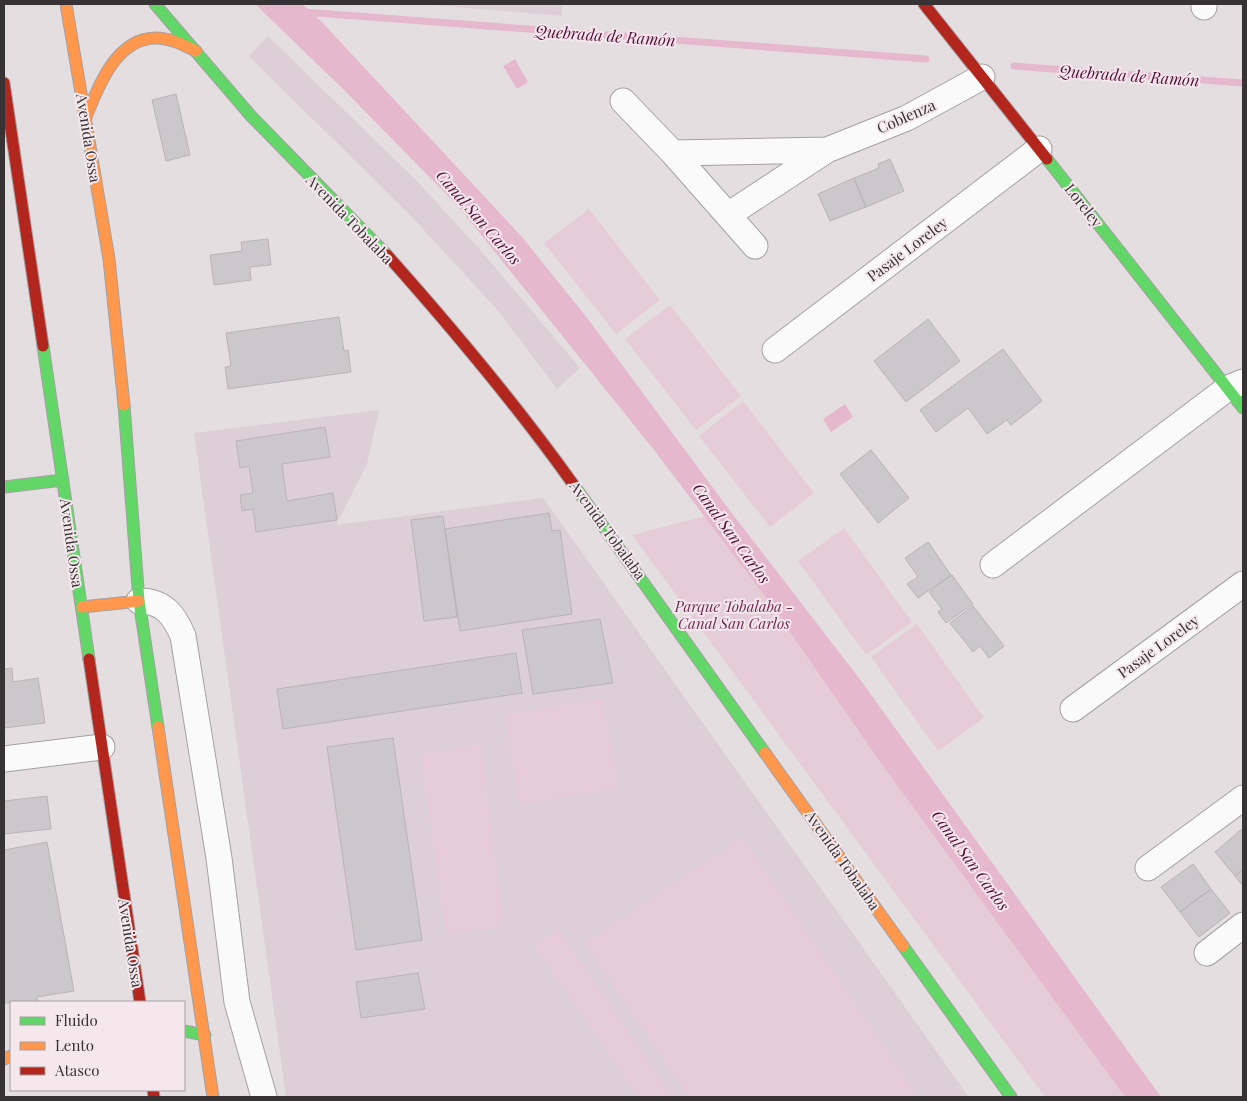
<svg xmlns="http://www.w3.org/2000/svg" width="1247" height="1101" font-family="'Playfair Display',serif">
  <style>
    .built { fill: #ddcfd6 }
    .green { fill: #e5ccd7 }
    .water { fill: #e6b8cd }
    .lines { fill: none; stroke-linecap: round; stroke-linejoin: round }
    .stream { stroke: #e6b8cd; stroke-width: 7 }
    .building { fill: #ccc7ca; stroke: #b9b4b6 }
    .street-casing { stroke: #a5a1a3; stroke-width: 27 }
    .fast-casing { stroke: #a5a1a3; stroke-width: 13 }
    .slow-casing { stroke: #a5a1a3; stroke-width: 13 }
    .jam-casing { stroke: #a5a1a3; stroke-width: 13 }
    .street { stroke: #fbfafa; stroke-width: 25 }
    .fast { stroke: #63d668; stroke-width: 11 }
    .slow { stroke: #ff974d; stroke-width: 11 }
    .jam { stroke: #b3261e; stroke-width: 11 }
    .labels { text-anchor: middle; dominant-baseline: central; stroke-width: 4; stroke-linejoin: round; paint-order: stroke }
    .street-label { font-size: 15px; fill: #373234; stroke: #f4e8ed }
    .park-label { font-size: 15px; font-style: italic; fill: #742a51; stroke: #f4e8ed }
    .water-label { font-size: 16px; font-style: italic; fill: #570d38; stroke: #f4e8ed }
  </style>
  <rect width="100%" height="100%" fill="#e4dee1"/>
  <!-- built -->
  <path class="built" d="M 421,4 L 562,4 L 562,16 Z
    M 268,36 L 418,182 L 483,253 L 580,368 L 557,389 L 501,314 L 413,218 L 249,56 Z
    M 379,410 L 367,464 L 336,525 L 543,498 L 969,1097 L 286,1097 L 194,433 Z"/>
  <!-- green -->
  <path class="green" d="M 589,209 L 660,300 L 616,334 L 544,243 Z
    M 670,305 L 741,396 L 696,430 L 625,339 Z
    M 743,401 L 814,493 L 770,527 L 699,436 Z
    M 705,516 L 764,595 L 883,766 L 1125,1097 L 1045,1097 L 632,535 Z
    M 844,528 L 912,622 L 866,655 L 798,561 Z
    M 917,624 L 984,718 L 938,751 L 871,657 Z
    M 603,698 L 618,788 L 519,805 L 505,715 Z
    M 481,744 L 504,927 L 446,934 L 420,754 Z
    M 742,837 L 919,1097 L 690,1097 L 585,943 Z
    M 558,929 L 672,1097 L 639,1097 L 534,945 Z"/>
  <!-- water -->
  <path class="water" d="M 255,4 L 302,4 L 320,20 L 522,237 L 588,319 L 731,512 L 859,678 L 1161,1097 L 1125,1097 L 883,766 L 764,595 L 654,450 L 458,206 L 345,91 Z
    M 515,59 L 528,82 L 517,89 L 503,66 Z
    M 845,404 L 853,417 L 831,432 L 823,419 Z"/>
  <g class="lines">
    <!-- stream -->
    <path class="stream" d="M 303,12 L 926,59
      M 1014,66 L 1243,83"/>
  </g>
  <!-- building -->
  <path class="building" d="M 176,94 L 190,155 L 166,161 L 152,100 Z
    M 890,159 L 904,191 L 866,207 L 854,178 L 879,168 L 878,164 Z
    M 854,178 L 866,207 L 830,221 L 818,194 Z
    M 268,239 L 271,265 L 250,267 L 251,280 L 214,285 L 210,255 L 242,251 L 241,242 Z
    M 339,317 L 344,351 L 348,350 L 351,372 L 228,389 L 225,367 L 231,366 L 226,333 Z
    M 928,319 L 960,361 L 906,402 L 874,361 Z
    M 1003,349 L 1042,401 L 1011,425 L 1007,420 L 987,434 L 968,408 L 936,432 L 920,410 Z
    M 325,427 L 330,457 L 282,464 L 287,501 L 333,493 L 337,520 L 256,532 L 253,509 L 242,511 L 240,495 L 253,493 L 249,466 L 240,468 L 236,441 Z
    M 871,450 L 909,498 L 878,523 L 840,474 Z
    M 549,513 L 552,531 L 560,530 L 572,614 L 460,631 L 445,529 Z
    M 443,516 L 457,617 L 424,621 L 411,520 Z
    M 928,542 L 951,575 L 918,598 L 907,584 L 918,577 L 905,558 Z
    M 952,575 L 973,604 L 946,623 L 938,612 L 942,609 L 929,592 Z
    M 973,606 L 1004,646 L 989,658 L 980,646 L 973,652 L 950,623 Z
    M 600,619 L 613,683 L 533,694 L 522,630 Z
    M 516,653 L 522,693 L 283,729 L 277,689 Z
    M 12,668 L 13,682 L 38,678 L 45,723 L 4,728 L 4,669 Z
    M 393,738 L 422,940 L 356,950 L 327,747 Z
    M 47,796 L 51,829 L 4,834 L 4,801 Z
    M 1243,828 L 1243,869 L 1235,876 L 1215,852 Z
    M 47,842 L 74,991 L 37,997 L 38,1002 L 4,1003 L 4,850 Z
    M 1193,864 L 1211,889 L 1180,912 L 1161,887 Z
    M 1243,869 L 1243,886 L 1235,876 Z
    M 1211,889 L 1230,913 L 1199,937 L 1180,912 Z
    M 418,973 L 425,1009 L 361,1018 L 356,982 Z"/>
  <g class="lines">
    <defs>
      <path id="street" d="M 1204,7 L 1204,4
        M 623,101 L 673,153 L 755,246
        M 673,153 L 827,150
        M 728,215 L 827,150 L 907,118 L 982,77
        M 775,350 L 1039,149
        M 993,565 L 1228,388 L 1243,382
        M 139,601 C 164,601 174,615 183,636 L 219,858 L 237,1002 L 264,1097
        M 1073,709 L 1243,584
        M 4,759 L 102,747
        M 1148,868 L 1243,798
        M 1207,953 L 1243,925"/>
      <path id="fast" d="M 155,4 L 251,116 L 387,255
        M 1047,159 L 1243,408
        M 43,346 L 89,659
        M 124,405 L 139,601 L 158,727
        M 573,484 L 765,753
        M 4,487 L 63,480
        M 903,946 L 1011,1097
        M 184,1031 L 205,1035"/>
      <path id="slow" d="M 66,4 L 109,259 L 124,405
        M 86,117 C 98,87 116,38 156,38 C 171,38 183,45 196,51
        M 82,607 L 139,601
        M 158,727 L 213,1097
        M 765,753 L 903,946
        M 4,1059 L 11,1056"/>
      <path id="jam" d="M 924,4 L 1047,159
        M 4,83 L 43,346
        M 387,255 C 452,328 516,404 573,484
        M 89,659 L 140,1002
        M 153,1090 L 154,1097"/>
    </defs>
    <!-- street casing -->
    <use href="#street" class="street-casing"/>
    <!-- fast casing -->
    <use href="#fast" class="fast-casing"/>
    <!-- slow casing -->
    <use href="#slow" class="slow-casing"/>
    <!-- jam casing -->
    <use href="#jam" class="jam-casing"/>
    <!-- street -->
    <use href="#street" class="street"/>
    <!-- fast -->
    <use href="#fast" class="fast"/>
    <!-- slow -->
    <use href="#slow" class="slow"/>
    <!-- jam -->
    <use href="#jam" class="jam"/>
  </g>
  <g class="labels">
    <!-- street labels -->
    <g class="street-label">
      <text transform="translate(906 116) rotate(-24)">Coblenza</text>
      <text transform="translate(89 138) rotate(81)">Avenida Ossa</text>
      <text transform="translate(1084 205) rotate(52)">Loreley</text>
      <text transform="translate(350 219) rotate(46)">Avenida Tobalaba</text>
      <text transform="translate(907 249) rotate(-37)">Pasaje Loreley</text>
      <text transform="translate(608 530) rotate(54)">Avenida Tobalaba</text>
      <text transform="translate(72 543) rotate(82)">Avenida Ossa</text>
      <text transform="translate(1158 646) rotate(-36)">Pasaje Loreley</text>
      <text transform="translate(843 860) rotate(55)">Avenida Tobalaba</text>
      <text transform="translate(131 943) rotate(81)">Avenida Ossa</text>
    </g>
    <!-- park labels -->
    <g class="park-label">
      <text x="734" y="606">Parque Tobalaba -<tspan x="734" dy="17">Canal San Carlos</tspan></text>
    </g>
    <!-- water labels -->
    <g class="water-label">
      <text transform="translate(605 35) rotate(4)">Quebrada de Ramón</text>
      <text transform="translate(1129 75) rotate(4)">Quebrada de Ramón</text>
      <text transform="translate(479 217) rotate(49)">Canal San Carlos</text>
      <text transform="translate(732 533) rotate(54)">Canal San Carlos</text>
      <text transform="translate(971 860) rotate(54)">Canal San Carlos</text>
    </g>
  </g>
  <!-- border -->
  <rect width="1247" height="1101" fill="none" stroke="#373234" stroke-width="10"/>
  <!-- legend -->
  <rect x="10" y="1001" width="175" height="90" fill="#f4e8ed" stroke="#a89fa3"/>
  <rect x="20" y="1017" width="25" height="8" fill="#63d668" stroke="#a89fa3"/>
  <text x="55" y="1026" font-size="15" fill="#373234">Fluido</text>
  <rect x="20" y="1042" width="25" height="8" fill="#ff974d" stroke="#a89fa3"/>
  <text x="55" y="1051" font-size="15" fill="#373234">Lento</text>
  <rect x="20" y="1067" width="25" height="8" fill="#b3261e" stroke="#a89fa3"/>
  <text x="55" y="1076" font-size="15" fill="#373234">Atasco</text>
</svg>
